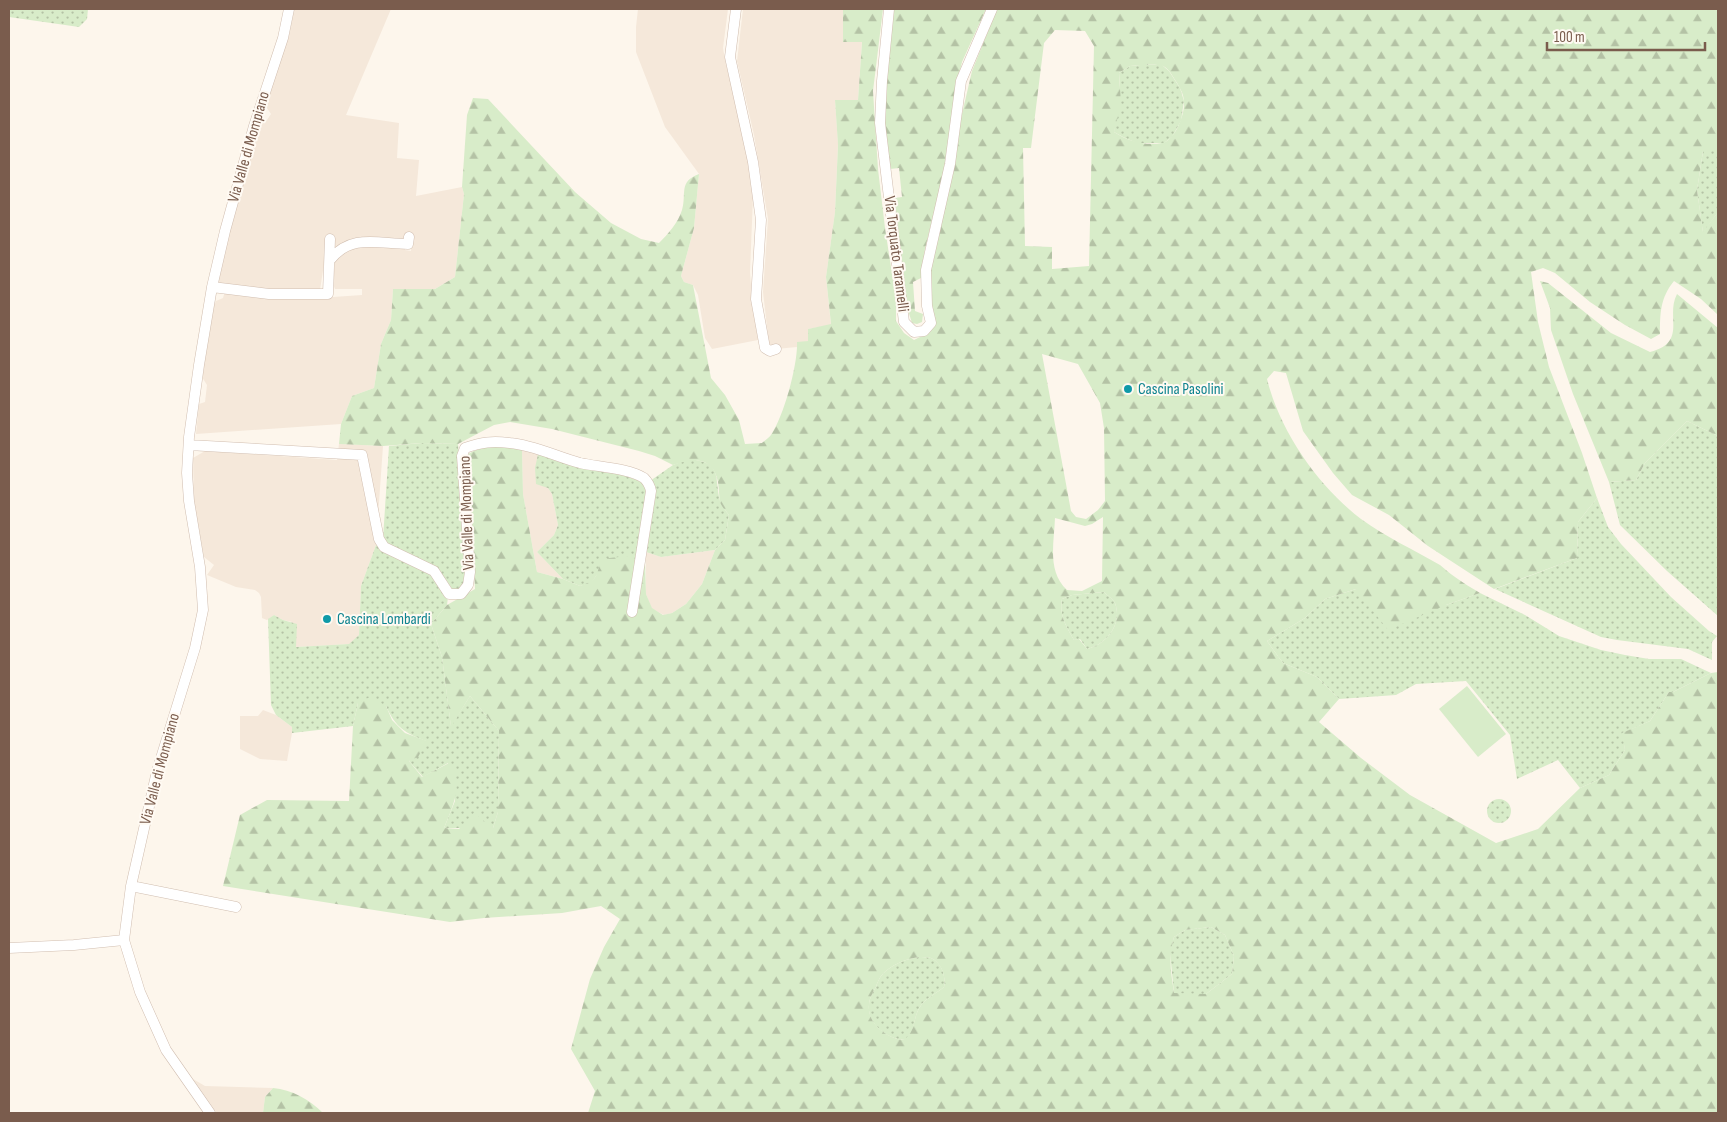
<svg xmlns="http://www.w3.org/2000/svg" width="1727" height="1122" font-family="'Sofia Sans Condensed',sans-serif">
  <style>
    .residential { fill: #f5e8da }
    .grass { fill: url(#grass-dots) }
    .forest { fill: url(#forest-firs); fill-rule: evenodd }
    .pitch { fill: #d8ecc9 }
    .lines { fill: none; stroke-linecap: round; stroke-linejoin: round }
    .minor-casing { stroke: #d1beb0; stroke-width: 11 }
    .minor { stroke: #fff; stroke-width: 10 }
    .culture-dot { fill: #0f9aa8; stroke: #fffaf3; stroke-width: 2 }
    .labels { text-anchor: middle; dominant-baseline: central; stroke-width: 4; stroke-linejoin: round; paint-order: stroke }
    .street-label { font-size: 16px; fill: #7a5c4d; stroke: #fffaf3 }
    .culture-label { font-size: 16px; fill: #0d838f; stroke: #fffaf3; text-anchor: start }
  </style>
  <defs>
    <pattern id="grass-dots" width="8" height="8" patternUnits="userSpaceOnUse" patternTransform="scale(1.25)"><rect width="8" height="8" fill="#d8ecc9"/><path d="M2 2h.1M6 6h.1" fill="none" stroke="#b4c2a5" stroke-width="1.8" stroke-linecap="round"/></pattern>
    <pattern id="forest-firs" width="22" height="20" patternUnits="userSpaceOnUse" patternTransform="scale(1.25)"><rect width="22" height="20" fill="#d8ecc9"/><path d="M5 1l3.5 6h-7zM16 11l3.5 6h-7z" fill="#b4c2a5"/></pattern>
  </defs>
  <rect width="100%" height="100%" fill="#fdf6ec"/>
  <!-- residential -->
  <path class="residential" d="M 294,9 L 391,9 L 346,115 L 399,123 L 397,158 L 419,160 L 416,196 L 462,187 L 464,194 L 455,277 L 435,289 L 393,289 L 391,320 L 381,344 L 374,388 L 352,396 L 341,424 L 196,434 L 199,404 L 205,402 L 207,385 L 202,377 L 213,307 L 216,301 L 223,298 L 225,291 L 268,297 L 333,297 L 362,295 L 362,289 L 335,289 L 333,284 L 335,260 L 352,248 L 371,245 L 405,246 L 405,250 L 411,251 L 412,237 L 406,237 L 405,241 L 369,238 L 345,242 L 334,249 L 332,246 L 332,239 L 328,238 L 320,290 L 267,290 L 217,284 L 256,126 L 267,120 L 271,114 L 267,108 L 267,101 L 290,31 Z
    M 638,9 L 728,9 L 723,48 L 726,65 L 742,128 L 752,178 L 753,197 L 750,272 L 752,300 L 758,340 L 712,349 L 705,338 L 698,295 L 693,285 L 684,282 L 681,276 L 694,228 L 699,174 L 665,127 L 636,52 L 636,27 Z
    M 743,9 L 843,9 L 843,42 L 862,41 L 858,100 L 835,100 L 838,144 L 835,212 L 826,277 L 831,325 L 808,329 L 808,341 L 797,347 L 776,349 L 769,344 L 763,292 L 768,219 L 754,135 L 737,61 Z
    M 339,444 L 383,446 L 376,545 L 361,586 L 359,635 L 350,644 L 296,647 L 292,622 L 283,620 L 274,615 L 267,620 L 262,618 L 261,597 L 259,593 L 255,590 L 236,587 L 207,575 L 214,565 L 204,557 L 194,502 L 193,458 L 205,451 L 337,460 Z
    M 522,449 L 538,454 L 548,488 L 552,494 L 558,525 L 554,535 L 537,552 L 563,579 L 537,572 L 523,494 Z
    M 715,550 L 702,584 L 686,604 L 672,613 L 664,615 L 652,609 L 646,594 L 646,552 L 661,557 Z
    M 263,710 L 276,715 L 292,727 L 292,733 L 287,761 L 260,759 L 240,749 L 240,716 L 258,716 Z
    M 193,1079 L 205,1086 L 273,1088 L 265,1097 L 263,1113 L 217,1113 Z"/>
  <!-- grass -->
  <path class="grass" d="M 9,9 L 88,9 L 87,19 L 79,27 L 9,17 Z
    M 1140,65 L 1162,65 L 1169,71 L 1180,88 L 1184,101 L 1181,121 L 1172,137 L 1164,143 L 1137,143 L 1123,137 L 1114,132 L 1120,86 L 1119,73 L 1130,66 Z
    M 1703,151 L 1718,151 L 1718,212 L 1703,233 L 1697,190 Z
    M 1687,421 L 1718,436 L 1718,616 L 1667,571 L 1620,525 L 1609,482 L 1636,480 L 1645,463 Z
    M 422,443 L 458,444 L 465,550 L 465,582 L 460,589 L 453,591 C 448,582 441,572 432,567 C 416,558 395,554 383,539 L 389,446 Z
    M 538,454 L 621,474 L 642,482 L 647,491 L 638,558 L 599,572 L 591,583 L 580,586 L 563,579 L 537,552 L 554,535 L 558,525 L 552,494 L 548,488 L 536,484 L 535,468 Z
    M 688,459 C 723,462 714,476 720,501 C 722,506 726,511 729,515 L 725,540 L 715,550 L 661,557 L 646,552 L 650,481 L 673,465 Z
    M 1597,498 L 1608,527 L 1621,544 L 1671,597 L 1709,631 L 1717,636 L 1712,642 L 1712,660 L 1688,649 L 1617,640 L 1601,637 L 1495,589 L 1577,558 L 1578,522 Z
    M 376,545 L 383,551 L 431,573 L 448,597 L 447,605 L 431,624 L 442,657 L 451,726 L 470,696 L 499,731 L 498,812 L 493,828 L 444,828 L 455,801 L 448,763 L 423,777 L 409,761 L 426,741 C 405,733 396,728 386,706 L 358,703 L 353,726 L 292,733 L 292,727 L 276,715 L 271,705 L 268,619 L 274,615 L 283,620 L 297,624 L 296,647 L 349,644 L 359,635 L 361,586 Z
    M 1356,589 L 1446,605 L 1480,593 L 1525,615 L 1559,636 L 1601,650 L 1625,655 L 1649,659 L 1681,659 L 1711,673 L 1673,692 L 1669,692 L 1650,721 L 1623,733 L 1625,750 L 1609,775 L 1580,788 L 1558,760 L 1517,779 L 1510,735 L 1466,681 L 1416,684 L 1396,695 L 1339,699 L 1317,677 L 1283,663 L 1267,641 L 1305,618 L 1325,599 Z
    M 1104,592 C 1107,595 1113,599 1115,603 C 1123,624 1106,645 1087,649 L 1080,639 L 1074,640 C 1066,626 1059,615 1062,599 L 1072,595 Z
    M1487 811a12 12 0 1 1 24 0a12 12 0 1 1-24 0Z
    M 1211,927 L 1225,935 L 1234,956 L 1232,974 L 1206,994 L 1174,994 L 1170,952 L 1174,937 L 1185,930 Z
    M 919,957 C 922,957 928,957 931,958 C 942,963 946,976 944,987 C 938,992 927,998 922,1004 C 912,1016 917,1030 905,1040 C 888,1039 867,1025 869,1005 C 869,999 873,992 876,987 C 877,983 879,979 881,976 C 890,965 905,959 919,957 Z"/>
  <!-- forest -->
  <path class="forest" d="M 843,9 L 883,9 L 873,91 L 878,169 L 885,228 L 896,300 L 896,321 L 904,333 L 914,340 L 926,334 L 931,305 L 931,262 L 946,204 L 958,131 L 972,71 L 997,9 L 1718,9 L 1718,151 L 1703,151 L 1697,190 L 1703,232 L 1718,212 L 1718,315 L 1701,299 L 1674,281 C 1660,298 1660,314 1660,334 L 1651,339 L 1625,325 L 1590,302 L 1555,273 L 1543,268 L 1531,272 L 1538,322 L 1549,367 L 1582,453 L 1597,498 L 1578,522 L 1577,558 L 1494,589 L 1428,546 L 1389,515 L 1352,495 L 1333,473 L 1303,431 L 1286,373 L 1274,371 L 1267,379 C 1280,432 1318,486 1361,519 C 1386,537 1414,550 1440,565 C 1445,569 1449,573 1455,577 C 1463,583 1472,588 1480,593 L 1446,605 L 1388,630 L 1356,589 L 1325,599 L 1305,618 L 1267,641 L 1283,663 L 1317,677 L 1339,699 L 1319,722 L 1361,758 L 1410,795 L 1496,843 L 1538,829 L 1580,788 L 1609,775 L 1625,750 L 1622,733 L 1650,721 L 1669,692 L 1673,692 L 1711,673 L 1718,672 L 1718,1113 L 588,1113 L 595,1091 L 571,1049 L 590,979 L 604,947 L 620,919 L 601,906 L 562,913 L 484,918 L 450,922 L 223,886 L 240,815 L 267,800 L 349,801 L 353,726 L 358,703 L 370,697 L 386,706 L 392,720 L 405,733 L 427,741 L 418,757 L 409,761 L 422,777 L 449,763 C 465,782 452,808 444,828 L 459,829 L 474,813 L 493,828 L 498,812 L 499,731 L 470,696 L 451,727 L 442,657 L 431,624 L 447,605 L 475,589 L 472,528 L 465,456 C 484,443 500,446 522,449 L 523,494 L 537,572 L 563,579 L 580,586 C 596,581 598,576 600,559 L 629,556 L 645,559 L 646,594 L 652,608 L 663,615 L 672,613 L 686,604 L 702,584 L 715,550 L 725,540 L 729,515 C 726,511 722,507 720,502 C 719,496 719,489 718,482 C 713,456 693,458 673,465 L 655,456 L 639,451 L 552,429 L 510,422 L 494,425 L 458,444 L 422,443 L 383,446 L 339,444 L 341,424 L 352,396 L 374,388 L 381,344 L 391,320 L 393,289 L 435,289 L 455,277 L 464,194 L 462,187 L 467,115 L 473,98 L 488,99 L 575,192 L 611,223 L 641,239 L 659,243 C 668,234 678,223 682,210 C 687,193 678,182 699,174 L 694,228 L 681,276 L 684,282 L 693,285 L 711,378 L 725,395 L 739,420 L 745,444 L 762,443 C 765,440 769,438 771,435 C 784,416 798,364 797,342 L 808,341 L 808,329 L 831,324 L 826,277 L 835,212 L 838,145 L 835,100 L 858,100 L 862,42 L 843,42 ZM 1055,30 L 1085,31 L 1094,46 L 1089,266 L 1052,269 L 1052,247 L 1025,246 L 1023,148 L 1031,148 L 1044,43 ZM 1140,65 C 1146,65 1157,64 1163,66 C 1169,69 1172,75 1175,80 C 1179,86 1184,94 1184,102 C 1185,114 1175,141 1162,143 C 1145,146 1128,141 1114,132 L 1121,104 L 1119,73 L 1130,66 ZM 1042,354 L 1078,364 L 1100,403 L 1104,428 L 1105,501 L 1098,510 L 1086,519 L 1076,517 L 1071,511 ZM 1103,517 L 1102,581 L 1082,591 L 1067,590 C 1047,571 1054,544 1055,518 L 1085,526 L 1092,524 ZM 1104,592 C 1107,595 1113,599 1115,603 C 1123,624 1106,645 1087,649 L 1079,639 L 1074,640 C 1066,626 1059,615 1062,599 L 1072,595 ZM 1211,927 L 1225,935 L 1234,956 L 1232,974 L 1206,994 L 1174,993 C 1171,972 1168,958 1174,937 L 1185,930 ZM 919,957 C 922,957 928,957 931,958 C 942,963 946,977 944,987 C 938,992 927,998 922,1004 C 912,1016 917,1030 904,1040 C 888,1039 867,1024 869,1005 C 869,999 873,992 876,987 C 877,983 879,979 881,976 C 890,965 905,959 919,957 Z
    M 894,9 L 986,9 L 962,62 L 954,97 L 946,163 L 925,249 L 921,278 L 913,282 L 915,311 L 923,314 L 922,322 L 917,324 L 912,323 L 907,307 L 894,198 L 902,197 L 899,168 L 890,169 L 884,122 L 886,66 Z
    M 1540,281 L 1548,283 L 1611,333 L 1650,352 C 1688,342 1665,317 1677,294 L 1718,328 L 1718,436 L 1687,421 L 1645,463 L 1636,480 L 1609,482 L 1573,394 L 1551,330 L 1550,308 Z
    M 273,1088 C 292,1090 309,1099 323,1113 L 263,1113 L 265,1097 Z"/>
  <!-- pitch -->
  <path class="pitch" d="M 1467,686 L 1506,734 L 1478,757 L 1439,709 Z"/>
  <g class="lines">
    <defs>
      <path id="minor" d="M 736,9 L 730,57 L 753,162 L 761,220 L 756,299 L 765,348 L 770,351 L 776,349
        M 889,9 L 882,81 L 880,123 L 904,322 L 914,332 L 924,331 L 931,323 L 927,306 L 926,270 L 950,164 L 961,81 L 992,9
        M 330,260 C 351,233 379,244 408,244 L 409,237
        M 212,287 L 269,294 L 328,294 L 330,239
        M 189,445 L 362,455 L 379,539 L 384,547 L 434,571 L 449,594 L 461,594 L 468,585 L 470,572 L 462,456 L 465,448 C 482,442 492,441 510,443 C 534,445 557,457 580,463 C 598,467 629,468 644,478 C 648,482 650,486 651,491 L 632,612
        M 131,886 L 236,907
        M 9,948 L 74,945 L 124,940
        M 210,1113 L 166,1050 L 140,992 L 124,940 L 131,886 L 157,771 L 195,648 L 203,610 L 200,567 L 189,501 L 187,473 L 189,437 L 199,365 L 212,287 L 225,231 L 254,126 L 283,38 L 289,9"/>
    </defs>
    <!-- minor casing -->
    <use href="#minor" class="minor-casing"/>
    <!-- minor -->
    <use href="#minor" class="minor"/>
  </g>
  <!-- markers -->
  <g class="culture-dot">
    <circle cx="1128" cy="389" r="5"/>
    <circle cx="327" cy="619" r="5"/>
  </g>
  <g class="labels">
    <!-- street labels -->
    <g class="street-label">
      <text transform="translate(249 147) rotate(-74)">Via Valle di Mompiano</text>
      <text transform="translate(896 254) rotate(83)">Via Torquato Taramelli</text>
      <text transform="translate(467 513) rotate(-92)">Via Valle di Mompiano</text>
      <text transform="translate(160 769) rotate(-75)">Via Valle di Mompiano</text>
    </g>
    <!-- culture labels -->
    <g class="culture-label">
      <text x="1138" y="389">Cascina Pasolini</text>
      <text x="337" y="619">Cascina Lombardi</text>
    </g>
  </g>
  <!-- border -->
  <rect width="1727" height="1122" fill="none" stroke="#7a5c4d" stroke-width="20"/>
  <!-- scale -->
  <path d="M1547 42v8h158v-8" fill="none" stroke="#7a5c4d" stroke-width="2.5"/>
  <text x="1554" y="42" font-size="15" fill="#7a5c4d" stroke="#fffaf3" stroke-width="4" paint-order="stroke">100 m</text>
</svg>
